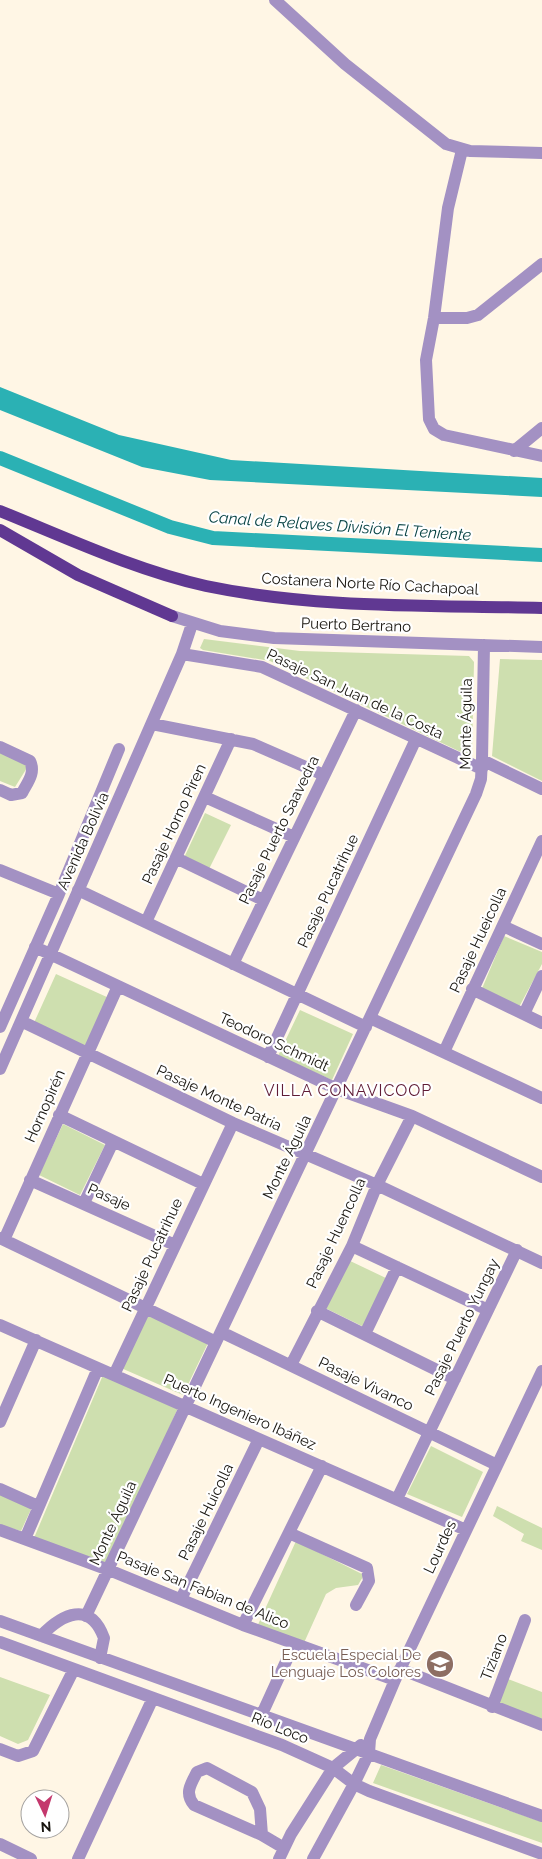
<svg xmlns="http://www.w3.org/2000/svg" width="542" height="1859" font-family="Raleway,sans-serif">
  <style>
    .green { fill: #cedfaf }
    .water { fill: #2bb1b4 }
    .lines { fill: none; stroke-linecap: round; stroke-linejoin: round }
    .canal { stroke: #2bb1b4; stroke-width: 14 }
    .minor { stroke: #a391c3; stroke-width: 12 }
    .major { stroke: #603892; stroke-width: 12 }
    .labels { text-anchor: middle; dominant-baseline: central; stroke-width: 4.5; stroke-linejoin: round; paint-order: stroke }
    .street-label { font-size: 15px; fill: #18150f; stroke: #fff }
    .education-label { font-size: 15px; fill: #785e54; stroke: #fff; text-anchor: end }
    .water-label { font-size: 16px; font-style: italic; fill: #084344; stroke: #fff }
    .neighbourhood-label { font-size: 16px; letter-spacing: 1px; fill: #601c35; stroke: #fff }
  </style>
  <rect width="100%" height="100%" fill="#fff6e5"/>
  <!-- green -->
  <path class="green" d="M 204,639 L 300,651 L 469,656 L 474,662 L 472,753 L 465,754 L 270,661 L 203,650 L 200,648 Z
    M 500,659 L 542,660 L 542,781 L 492,756 Z
    M 0,751 L 30,763 L 15,787 L 0,781 Z
    M 205,813 L 231,825 L 208,871 L 182,862 Z
    M 504,936 L 542,952 L 542,964 L 518,1009 L 481,991 Z
    M 56,974 L 109,998 L 85,1051 L 33,1025 Z
    M 300,1010 L 353,1034 L 332,1080 L 278,1056 Z
    M 63,1124 L 105,1145 L 80,1195 L 39,1175 Z
    M 346,1259 L 388,1279 L 364,1327 L 323,1307 Z
    M 147,1315 L 208,1343 L 183,1395 L 121,1368 Z
    M 103,1375 L 178,1408 L 108,1564 L 34,1538 Z
    M 431,1446 L 483,1472 L 462,1517 L 407,1494 Z
    M 0,1493 L 32,1507 L 21,1531 L 0,1525 Z
    M 497,1506 L 542,1528 L 542,1550 L 521,1541 L 524,1534 L 493,1516 Z
    M 296,1541 L 364,1575 L 358,1585 L 336,1588 L 326,1594 L 303,1645 L 256,1629 Z
    M 0,1677 L 50,1695 L 28,1740 L 18,1744 L 0,1736 Z
    M 508,1679 L 542,1692 L 542,1719 L 499,1703 Z
    M 381,1765 L 542,1822 L 542,1843 L 373,1783 Z"/>
  <!-- water -->
  <path class="water" d="M 0,387 L 119,435 L 231,460 L 542,478 L 542,497 L 210,480 L 142,467 L 0,410 Z"/>
  <g class="lines">
    <!-- canal -->
    <path class="canal" d="M 0,458 L 170,527 L 213,538 L 542,555"/>
    <!-- minor -->
    <path class="minor" d="M 275,0 L 345,64 L 446,144 L 470,151 L 542,153
      M 462,150 L 448,208 L 434,318 L 426,360 L 429,419 L 434,429 L 444,435 L 542,456
      M 434,318 L 467,318 L 478,315 L 542,264
      M 514,451 L 542,428
      M 172,616 L 220,631 L 274,638 L 542,647
      M 182,654 L 262,667 L 482,769
      M 152,724 L 253,744 L 324,775
      M 0,747 L 30,761 C 36,773 27,783 22,793 L 11,795 L 0,790
      M 482,760 L 542,789
      M 205,797 L 294,837
      M 176,858 L 263,900
      M 0,870 L 59,894
      M 78,890 L 366,1027
      M 146,922 L 231,739
      M 503,926 L 542,944
      M 35,947 L 337,1089 L 412,1116 L 542,1177
      M 233,964 L 356,710
      M 472,989 L 542,1023
      M 524,1014 L 542,976
      M 370,1018 L 542,1098
      M 21,1021 L 233,1123 L 377,1185 L 542,1263
      M 0,1027 L 59,894 L 119,749
      M 444,1052 L 542,841
      M 268,1057 L 416,739
      M 0,1069 L 182,654 L 192,624
      M 59,1115 L 203,1184
      M 30,1180 L 175,1245
      M 84,1203 L 113,1142
      M 0,1238 L 216,1342
      M 4,1240 L 118,986
      M 352,1246 L 488,1310
      M 317,1311 L 455,1379
      M 0,1325 L 466,1530
      M 221,1332 L 497,1465
      M 365,1334 L 397,1267
      M 291,1365 L 352,1246 L 377,1185 L 412,1116
      M 114,1375 L 233,1123
      M 0,1422 L 36,1340
      M 0,1489 L 38,1506
      M 397,1499 L 517,1250
      M 0,1530 L 109,1570 L 243,1625 L 395,1680
      M 289,1533 L 367,1568 L 369,1581 L 356,1605
      M 25,1539 L 98,1368
      M 181,1599 L 259,1439
      M 86,1616 L 476,794 L 481,779 L 482,760 L 484,645
      M 0,1621 L 542,1816
      M 243,1625 L 322,1466
      M 41,1636 C 62,1614 90,1600 104,1638 L 100,1658
      M 0,1642 L 282,1745 L 333,1768 L 354,1784 L 369,1791 L 542,1854
      M 400,1669 L 542,1725
      M 492,1707 L 525,1620
      M 262,1714 L 294,1644
      M 0,1749 L 18,1756 L 33,1751 L 74,1669
      M 262,1835 L 260,1809 L 252,1792 L 207,1768 L 197,1772 C 191,1784 184,1793 194,1805 L 262,1835 L 284,1848
      M 0,1844 L 31,1859
      M 78,1859 L 153,1698
      M 279,1859 L 291,1834 L 333,1768 L 361,1745
      M 313,1859 L 354,1784 L 369,1753 L 370,1739 L 395,1680 L 542,1371"/>
    <!-- major -->
    <path class="major" d="M 0,511 C 67,538 135,570 206,586 C 316,609 431,605 542,608
      M 0,530 L 78,575 L 172,616"/>
  </g>
  <!-- icons -->
  <defs>
    <symbol id="school-disc" viewBox="-11 -11 22 22"><circle r="9.5" fill="#8d6e63" stroke="#fff"/><path d="M0-5L7-2L0 1L-7-2ZM-4 1L0 2.5L4 1V4Q0 6-4 4Z" fill="#fff"/></symbol>
  </defs>
  <g fill-rule="evenodd">
    <use href="#school-disc" x="424" y="1648" width="32" height="32"/>
  </g>
  <g class="labels">
    <!-- street labels -->
    <g class="street-label">
      <text transform="translate(370 584) rotate(3)">Costanera Norte Río Cachapoal</text>
      <text transform="translate(356 625) rotate(2)">Puerto Bertrano</text>
      <text transform="translate(355 694) rotate(25)">Pasaje San Juan de la Costa</text>
      <text transform="translate(466 724) rotate(-89)">Monte Águila</text>
      <text transform="translate(174 824) rotate(-65)">Pasaje Horno Piren</text>
      <text transform="translate(279 830) rotate(-64)">Pasaje Puerto Saavedra</text>
      <text transform="translate(83 841) rotate(-66)">Avenida Bolivia</text>
      <text transform="translate(328 891) rotate(-65)">Pasaje Pucatrihue</text>
      <text transform="translate(478 940) rotate(-65)">Pasaje Hueicolla</text>
      <text transform="translate(274 1042) rotate(25)">Teodoro Schmidt</text>
      <text transform="translate(219 1098) rotate(25)">Pasaje Monte Patria</text>
      <text transform="translate(45 1106) rotate(-66)">Hornopirén</text>
      <text transform="translate(287 1157) rotate(-64)">Monte Águila</text>
      <text transform="translate(109 1197) rotate(24)">Pasaje</text>
      <text transform="translate(336 1233) rotate(-65)">Pasaje Huencolla</text>
      <text transform="translate(152 1255) rotate(-65)">Pasaje Pucatrihue</text>
      <text transform="translate(462 1327) rotate(-64)">Pasaje Puerto Yungay</text>
      <text transform="translate(366 1384) rotate(26)">Pasaje Vivanco</text>
      <text transform="translate(240 1412) rotate(24)">Puerto Ingeniero Ibáñez</text>
      <text transform="translate(206 1512) rotate(-64)">Pasaje Huicolla</text>
      <text transform="translate(113 1523) rotate(-65)">Monte Águila</text>
      <text transform="translate(440 1547) rotate(-65)">Lourdes</text>
      <text transform="translate(203 1590) rotate(22)">Pasaje San Fabian de Alico</text>
      <text transform="translate(494 1657) rotate(-69)">Tiziano</text>
      <text transform="translate(280 1728) rotate(22)">Río Loco</text>
    </g>
    <!-- education labels -->
    <g class="education-label">
      <text x="421" y="1655">Escuela Especial De<tspan x="421" dy="17">Lenguaje Los Colores</tspan></text>
    </g>
    <!-- water labels -->
    <g class="water-label">
      <text transform="translate(340 526) rotate(4)">Canal de Relaves División El Teniente</text>
    </g>
    <!-- neighbourhood labels -->
    <g class="neighbourhood-label">
      <text x="348" y="1090">VILLA CONAVICOOP</text>
    </g>
  </g>
  <!-- north arrow -->
  <g transform="translate(45 1814) rotate(176)"><circle r="24" fill="#ffffff" stroke="#a3a19f"/>
  <path d="M0-4L9 19L0 12L-9 19Z" fill="#c4386d"/>
  <text y="-8" font-size="14" font-weight="bold" text-anchor="middle" fill="#18150f">N</text>
  </g>
</svg>
